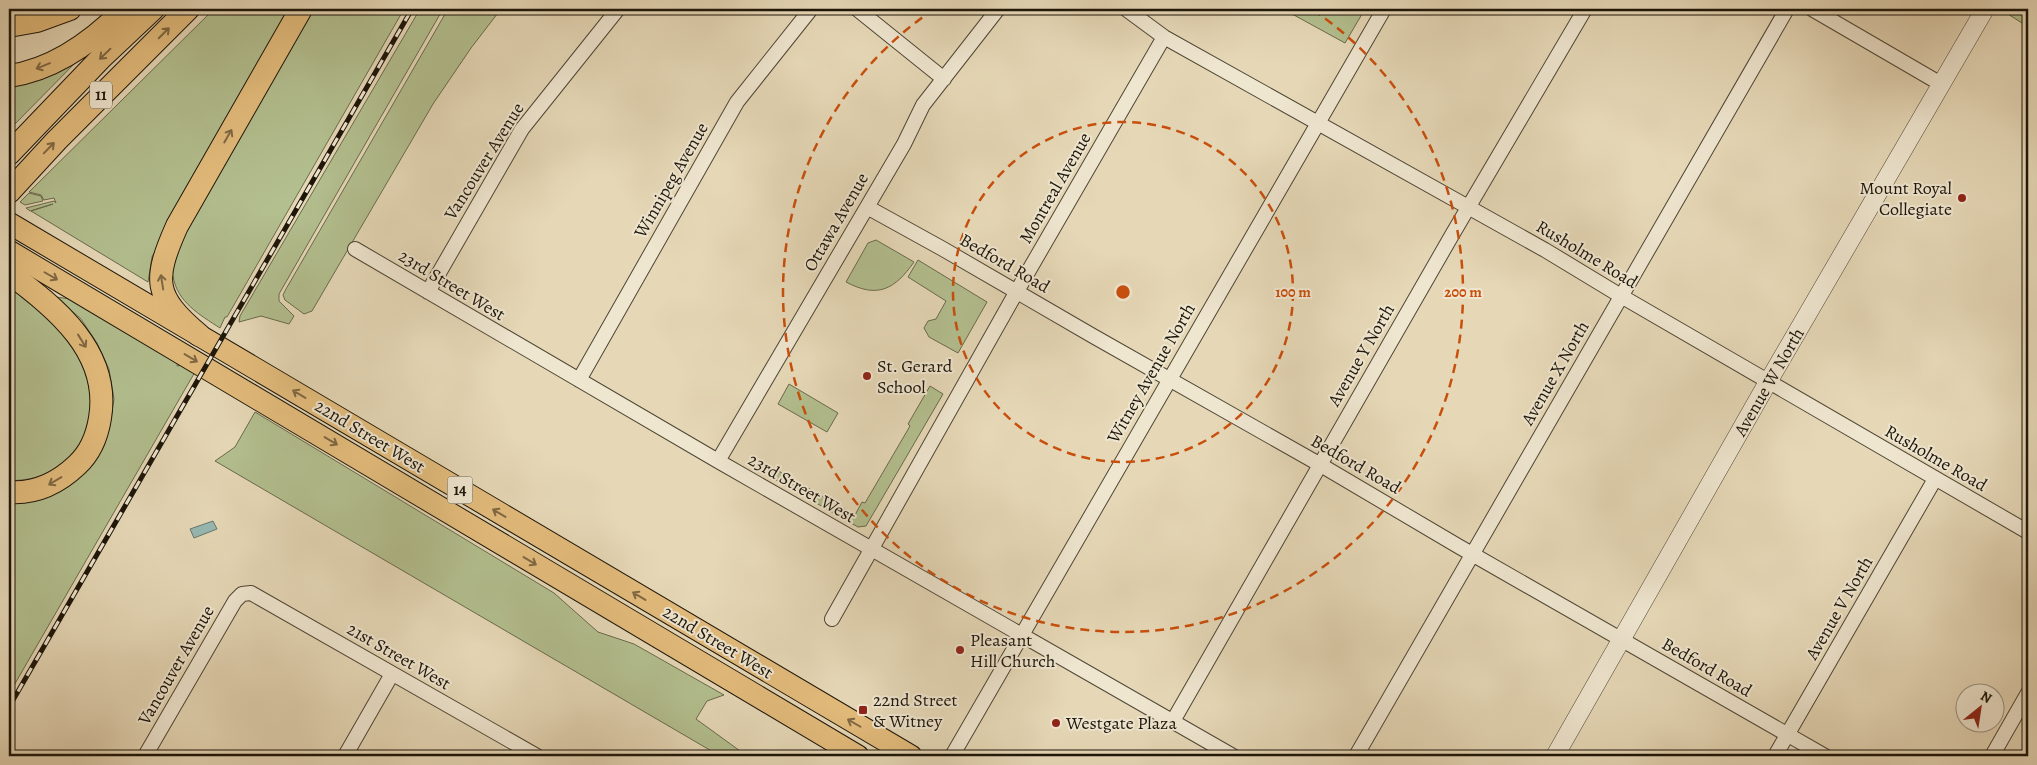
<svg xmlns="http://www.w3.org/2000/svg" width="2037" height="765" font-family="Alegreya,serif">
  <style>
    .green { fill: #b3bf8f; stroke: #686a4c }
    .water { fill: #97b9b3; stroke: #66776f }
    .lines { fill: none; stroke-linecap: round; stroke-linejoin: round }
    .minor-casing { stroke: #4e4635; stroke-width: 16 }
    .tertiary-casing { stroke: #4e4635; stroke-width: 19 }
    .primary-casing { stroke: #1c150a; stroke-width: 23 }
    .trunk-casing { stroke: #1c150a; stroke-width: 24 }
    .minor { stroke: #efe6d0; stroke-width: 14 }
    .tertiary { stroke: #efe6d0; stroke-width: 18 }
    .primary { stroke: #e3bc7c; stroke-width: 21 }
    .trunk { stroke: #e3bc7c; stroke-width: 22 }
    .rail-casing { stroke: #1c150a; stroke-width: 5 }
    .rail { stroke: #efe6d0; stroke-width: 3; stroke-dasharray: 9; stroke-linecap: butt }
    .oneway { stroke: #806843 }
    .ring { fill: none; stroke: #c94f0c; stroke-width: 2.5; stroke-dasharray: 9 6 }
    .poi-dot { fill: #8f2418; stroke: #efe6d0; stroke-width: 2 }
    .labels { text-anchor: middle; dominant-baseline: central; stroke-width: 4; stroke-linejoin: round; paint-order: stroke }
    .shield { fill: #efe6d0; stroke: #5b5445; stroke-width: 1 }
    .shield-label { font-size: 16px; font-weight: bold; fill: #1c150a }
    .street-label { font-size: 18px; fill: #1c150a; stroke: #efe6d0 }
    .poi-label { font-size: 18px; fill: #1c150a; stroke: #efe6d0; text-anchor: start }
    .centre { fill: #c94f0c; stroke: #efe6d0; stroke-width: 2.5 }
    .ring-label { font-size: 15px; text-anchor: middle; font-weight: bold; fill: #c94f0c; stroke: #efe6d0; stroke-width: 4; stroke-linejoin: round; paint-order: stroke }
  </style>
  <rect width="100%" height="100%" fill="#e6d8b7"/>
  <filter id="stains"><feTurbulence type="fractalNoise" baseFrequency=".004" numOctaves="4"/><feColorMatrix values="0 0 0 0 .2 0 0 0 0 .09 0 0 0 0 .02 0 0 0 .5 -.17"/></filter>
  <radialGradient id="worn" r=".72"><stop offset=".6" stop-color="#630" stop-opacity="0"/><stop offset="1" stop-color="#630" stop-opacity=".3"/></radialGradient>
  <!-- green -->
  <path class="green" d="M 214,9 L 292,9 L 171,222 L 152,257 L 148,282 L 31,211 L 53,204 L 30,211 L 26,208 L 54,201 L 56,203 L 54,198 L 44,200 L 41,195 L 29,192 Z
    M 313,9 L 404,9 L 227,317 L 225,317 L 220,328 C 200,315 177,302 173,276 L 168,276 L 188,227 Z
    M 420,9 L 443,9 L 279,294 L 279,301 L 294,316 L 289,324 L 261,316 L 239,322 L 240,316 Z
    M 448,9 L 501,9 L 471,48 L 433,104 L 312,311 L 304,314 L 285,300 L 283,295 L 286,289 Z
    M 1283,9 L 1365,9 L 1345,43 Z
    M 2000,9 L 2028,9 L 2022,23 Z
    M 80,58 L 9,130 L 9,85 Z
    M 29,193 L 41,196 L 43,201 L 25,205 L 20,202 Z
    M 876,240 L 914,262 C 895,289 878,299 846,282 L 868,243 Z
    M 918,260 L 987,302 L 958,353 L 929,337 L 924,328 L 928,321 L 936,319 L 946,301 L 908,277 Z
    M 9,284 C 25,305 47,312 63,332 C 99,376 107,441 49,472 C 37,479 23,480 9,481 Z
    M 56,297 L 71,299 L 178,361 L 177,366 L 184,365 L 195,372 L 9,694 L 9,503 L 95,458 L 109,430 L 114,399 L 109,369 L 97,343 L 81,319 Z
    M 789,384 L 838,413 L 827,432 L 778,404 Z
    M 930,386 L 943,394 L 866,526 L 858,527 L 771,477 L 775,469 L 855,515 L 862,502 L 865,503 L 910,426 L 908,424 Z
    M 255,412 L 554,593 L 598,632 L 634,644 L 724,695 L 707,701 L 696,719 L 747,756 L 720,756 L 215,461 L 235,447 Z"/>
  <!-- water -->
  <path class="water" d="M 213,521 L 217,529 L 194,538 L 190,529 Z"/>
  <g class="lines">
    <defs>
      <path id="minor" d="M 857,9 L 944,79
        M 1126,9 L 1164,37 L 1545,250 L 1621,296 L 2028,532
        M 1812,9 L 1941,84
        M 867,207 L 943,249 L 1093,336 L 1319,464 L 1458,546 L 1825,756
        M 355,249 L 718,461 L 1233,756
        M 428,292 L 522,129 L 618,9
        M 579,380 L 737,102 L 811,9
        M 718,461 L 904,144 L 923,105 L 998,9
        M 832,619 L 1017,291 L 1164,37
        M 1173,721 L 1452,235 L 1585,9
        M 145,756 L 235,601 L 242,594 L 251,593 L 537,756
        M 345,756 L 392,674
        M 952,756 L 1384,9
        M 1356,756 L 1787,9
        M 1775,756 L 1935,479
        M 1992,756 L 2028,693"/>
      <path id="tertiary" d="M 1555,756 L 1768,382 L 1985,9"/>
      <path id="primary" d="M 9,223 L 911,756
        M 9,251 L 858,756"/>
      <path id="trunk" d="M 9,26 L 37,21 L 70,9
        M 9,76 C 54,70 94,40 125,9
        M 9,154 L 102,57 L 153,9
        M 9,192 L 57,140 L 188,9
        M 9,273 C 56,308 111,352 100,418 C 97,437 91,452 77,465 C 58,483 35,494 9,492
        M 199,335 C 153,296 153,280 177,226 L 301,9"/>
    </defs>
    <!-- minor casing -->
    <use href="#minor" class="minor-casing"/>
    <!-- tertiary casing -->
    <use href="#tertiary" class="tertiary-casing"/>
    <!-- primary casing -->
    <use href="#primary" class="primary-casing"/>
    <!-- trunk casing -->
    <use href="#trunk" class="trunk-casing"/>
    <!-- minor -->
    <use href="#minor" class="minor"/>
    <!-- tertiary -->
    <use href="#tertiary" class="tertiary"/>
    <!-- primary -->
    <use href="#primary" class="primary"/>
    <!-- trunk -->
    <use href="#trunk" class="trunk"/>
    <defs>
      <path id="rail" d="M 9,707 L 412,9"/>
    </defs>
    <!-- rail casing -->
    <use href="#rail" class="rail-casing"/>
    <!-- rail -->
    <use href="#rail" class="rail"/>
  </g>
  <!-- one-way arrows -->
  <defs><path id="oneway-shaft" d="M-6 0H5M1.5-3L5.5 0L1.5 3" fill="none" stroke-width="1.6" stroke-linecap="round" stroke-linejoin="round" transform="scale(1.25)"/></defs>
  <g class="oneway">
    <use href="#oneway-shaft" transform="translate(164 33) rotate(-45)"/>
    <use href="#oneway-shaft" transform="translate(105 54) rotate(136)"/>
    <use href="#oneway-shaft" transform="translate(43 66) rotate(158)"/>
    <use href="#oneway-shaft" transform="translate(228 136) rotate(-60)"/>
    <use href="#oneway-shaft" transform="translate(49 148) rotate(-46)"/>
    <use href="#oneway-shaft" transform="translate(51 276) rotate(30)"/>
    <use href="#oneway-shaft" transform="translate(162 282) rotate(-99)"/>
    <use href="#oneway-shaft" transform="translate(82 341) rotate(58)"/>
    <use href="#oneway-shaft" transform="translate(191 358) rotate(31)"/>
    <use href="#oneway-shaft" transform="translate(299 394) rotate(-149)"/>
    <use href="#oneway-shaft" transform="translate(331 441) rotate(31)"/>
    <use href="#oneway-shaft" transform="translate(55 481) rotate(149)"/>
    <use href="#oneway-shaft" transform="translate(499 513) rotate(-149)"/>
    <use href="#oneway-shaft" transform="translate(530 561) rotate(31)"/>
    <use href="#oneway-shaft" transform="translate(639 596) rotate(-149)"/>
    <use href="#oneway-shaft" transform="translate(854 723) rotate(-150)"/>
  </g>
  <!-- distance rings -->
  <g class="ring">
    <circle cx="1123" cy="292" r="170"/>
    <path d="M1313 10A340 340 0 1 1 933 10"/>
  </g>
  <!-- markers -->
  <g class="poi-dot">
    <circle cx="1962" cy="198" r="5"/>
    <circle cx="867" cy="376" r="5"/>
    <circle cx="960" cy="650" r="5"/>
    <rect x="858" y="705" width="10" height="10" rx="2.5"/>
    <circle cx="1056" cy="723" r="5"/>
  </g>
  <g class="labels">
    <!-- shield labels -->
    <g class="shield">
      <rect x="90" y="81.5" width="22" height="27" rx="4"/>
      <rect x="447.5" y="476.5" width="25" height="27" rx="4"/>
    </g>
    <g class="shield-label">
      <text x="101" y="95">11</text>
      <text x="460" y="490">14</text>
    </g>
    <!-- street labels -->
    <g class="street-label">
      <text transform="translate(484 161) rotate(-58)">Vancouver Avenue</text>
      <text transform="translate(671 180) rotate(-60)">Winnipeg Avenue</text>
      <text transform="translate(1055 188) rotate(-60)">Montreal Avenue</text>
      <text transform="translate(836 222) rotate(-60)">Ottawa Avenue</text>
      <text transform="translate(1587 254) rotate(31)">Rusholme Road</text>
      <text transform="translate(1005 263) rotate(30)">Bedford Road</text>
      <text transform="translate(452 285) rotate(31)">23rd Street West</text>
      <text transform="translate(1361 355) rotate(-60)">Avenue Y North</text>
      <text transform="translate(1151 373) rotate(-60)">Witney Avenue North</text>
      <text transform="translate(1555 373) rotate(-60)">Avenue X North</text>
      <text transform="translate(1769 382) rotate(-60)">Avenue W North</text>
      <text transform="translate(370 436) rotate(31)">22nd Street West</text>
      <text transform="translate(1936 458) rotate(30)">Rusholme Road</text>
      <text transform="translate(1356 464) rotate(30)">Bedford Road</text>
      <text transform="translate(802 488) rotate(30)">23rd Street West</text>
      <text transform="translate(1839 608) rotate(-60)">Avenue V North</text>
      <text transform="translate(718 642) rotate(31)">22nd Street West</text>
      <text transform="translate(399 656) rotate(30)">21st Street West</text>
      <text transform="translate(176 665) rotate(-60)">Vancouver Avenue</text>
      <text transform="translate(1707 667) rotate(30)">Bedford Road</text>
    </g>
    <!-- poi labels -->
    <g class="poi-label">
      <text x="1952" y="188" text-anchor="end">Mount Royal<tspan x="1952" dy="21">Collegiate</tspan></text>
      <text x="877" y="366">St. Gerard<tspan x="877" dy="21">School</tspan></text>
      <text x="970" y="640">Pleasant<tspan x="970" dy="21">Hill Church</tspan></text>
      <text x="873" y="700">22nd Street<tspan x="873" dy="21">&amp; Witney</tspan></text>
      <text x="1066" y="723">Westgate Plaza</text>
    </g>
  </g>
  <circle cx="1123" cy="292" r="8" class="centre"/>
  <g class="ring-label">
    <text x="1293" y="297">100 m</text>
    <text x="1463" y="297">200 m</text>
  </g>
  <!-- margin -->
  <rect width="2037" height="765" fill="none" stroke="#e6d8b7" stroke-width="30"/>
  <rect x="10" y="10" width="2017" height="745" fill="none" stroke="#1c150a" stroke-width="2.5"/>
  <rect x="15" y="15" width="2007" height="735" fill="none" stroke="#1c150a"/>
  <!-- north arrow -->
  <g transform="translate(1980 708) rotate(30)"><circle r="24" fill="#efe6d0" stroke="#9b9281"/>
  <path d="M0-4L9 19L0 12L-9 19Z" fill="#8f2418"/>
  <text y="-8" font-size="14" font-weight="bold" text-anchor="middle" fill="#1c150a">N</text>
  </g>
  <rect width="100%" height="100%" filter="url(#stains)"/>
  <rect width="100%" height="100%" fill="url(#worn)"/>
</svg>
